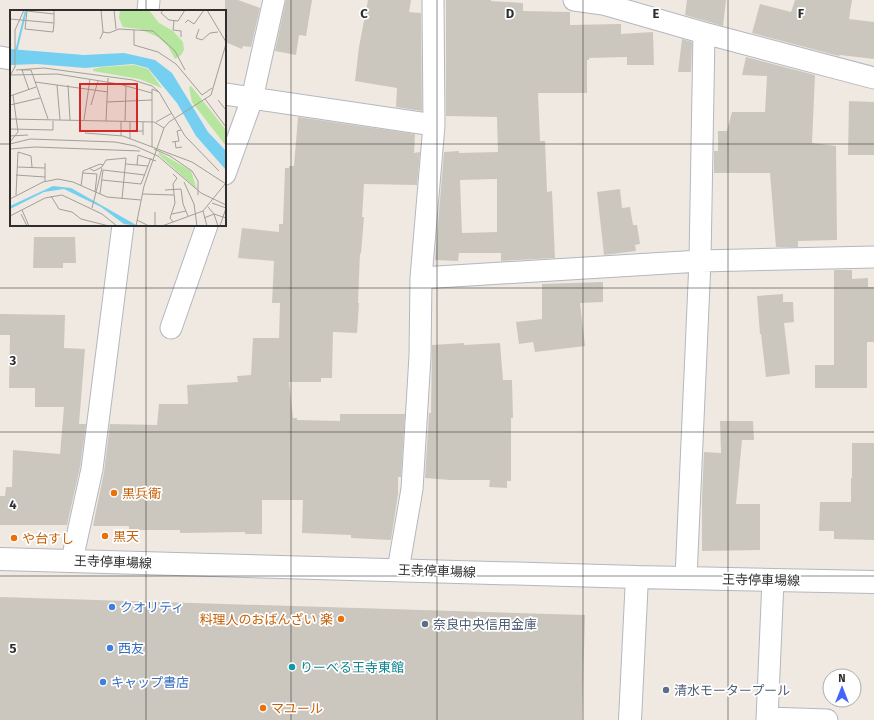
<svg xmlns="http://www.w3.org/2000/svg" width="874" height="720" font-family="'Fira Sans','Noto Sans JP',sans-serif">
  <style>
    .building { fill: #cbc7bf; fill-rule: evenodd }
    .lines { fill: none; stroke-linecap: round; stroke-linejoin: round }
    .street-casing { stroke: #b4b7c1; stroke-width: 23 }
    .secondary-casing { stroke: #b4b7c1; stroke-width: 24 }
    .street { stroke: #fff; stroke-width: 21 }
    .secondary { stroke: #fff; stroke-width: 22 }
    .grid { fill: none; stroke: #2e2e2e; stroke-width: 1; stroke-opacity: 0.55 }
    .food-dot { fill: #e8710a; stroke: #fff; stroke-width: 1.5 }
    .shop-dot { fill: #3f7fe0; stroke: #fff; stroke-width: 1.5 }
    .service-dot { fill: #5c6f8a; stroke: #fff; stroke-width: 1.5 }
    .culture-dot { fill: #0f9aa8; stroke: #fff; stroke-width: 1.5 }
    .labels { text-anchor: middle; dominant-baseline: central; stroke-width: 3.5; stroke-linejoin: round; paint-order: stroke }
    .food-label { font-size: 13px; fill: #c56008; stroke: #fff; text-anchor: start }
    .street-label { font-size: 13px; fill: #2e2e2e; stroke: #fff }
    .shop-label { font-size: 13px; fill: #366cbe; stroke: #fff; text-anchor: start }
    .service-label { font-size: 13px; fill: #4e5e75; stroke: #fff; text-anchor: start }
    .culture-label { font-size: 13px; fill: #0d838f; stroke: #fff; text-anchor: start }
    .inset-river { fill: none; stroke: #75cff0; stroke-width: 2 }
    .inset-road { fill: none; stroke: #a29e99; stroke-width: 1 }
    .view { fill: #d62828; fill-opacity: 0.15; stroke: #d62828; stroke-width: 2 }
    .inset-edge { fill: none; stroke: #2e2e2e; stroke-width: 2 }
    .grid-label { font-size: 13px; text-anchor: middle; font-weight: bold; fill: #2e2e2e; stroke: #fff; stroke-width: 3.5; stroke-linejoin: round; paint-order: stroke }
  </style>
  <rect width="100%" height="100%" fill="#efe9e1"/>
  <!-- building -->
  <path class="building" d="M 225,0 L 238,0 L 260,8 L 251,47 L 243,46 L 242,49 L 225,42 Z
    M 286,0 L 312,0 L 306,36 L 299,35 L 296,55 L 275,51 Z
    M 368,0 L 411,0 L 409,12 L 421,13 L 422,111 L 396,107 L 397,88 L 355,81 L 359,47 Z
    M 446,0 L 491,0 L 491,1 L 523,3 L 523,11 L 570,12 L 570,25 L 621,24 L 621,34 L 653,32 L 654,65 L 627,65 L 627,57 L 589,58 L 589,60 L 587,60 L 587,93 L 538,93 L 540,141 L 545,141 L 547,192 L 552,191 L 555,258 L 501,261 L 501,253 L 459,253 L 458,261 L 435,260 L 444,152 L 459,151 L 459,153 L 498,152 L 497,117 L 446,116 ZM 497,179 L 497,232 L 462,233 L 460,180 Z
    M 687,0 L 726,0 L 723,26 L 685,15 Z
    M 795,0 L 852,0 L 849,19 L 874,22 L 874,59 L 840,55 L 839,56 L 752,33 L 760,4 L 791,12 Z
    M 682,39 L 692,42 L 691,72 L 678,72 Z
    M 746,57 L 815,75 L 812,143 L 836,146 L 837,240 L 798,241 L 798,247 L 776,247 L 770,173 L 714,173 L 714,151 L 718,151 L 718,131 L 727,131 L 732,112 L 765,112 L 767,76 L 742,75 Z
    M 849,101 L 874,102 L 874,155 L 848,155 Z
    M 298,117 L 415,134 L 414,153 L 420,152 L 417,185 L 364,184 L 362,217 L 364,217 L 361,254 L 360,253 L 358,303 L 359,303 L 357,333 L 333,332 L 332,378 L 321,378 L 321,382 L 289,382 L 293,418 L 297,418 L 297,420 L 340,421 L 340,414 L 405,414 L 401,477 L 398,477 L 398,494 L 391,540 L 351,538 L 351,535 L 302,533 L 303,500 L 262,500 L 262,534 L 245,534 L 245,532 L 180,533 L 180,530 L 129,530 L 129,526 L 93,526 L 104,472 L 110,424 L 157,425 L 159,404 L 188,404 L 187,385 L 238,382 L 237,376 L 251,375 L 253,338 L 279,338 L 280,303 L 272,303 L 274,261 L 238,258 L 242,228 L 279,232 L 279,224 L 283,224 L 285,168 L 289,168 L 289,166 L 294,166 Z
    M 620,189 L 622,208 L 630,207 L 633,225 L 637,225 L 640,244 L 635,245 L 636,251 L 604,255 L 597,192 Z
    M 34,237 L 75,237 L 76,263 L 63,263 L 63,268 L 33,268 Z
    M 834,270 L 852,270 L 852,279 L 868,278 L 868,287 L 874,287 L 874,342 L 867,342 L 867,388 L 815,388 L 815,365 L 834,365 Z
    M 603,282 L 603,302 L 580,303 L 585,346 L 535,352 L 533,342 L 519,344 L 516,322 L 542,319 L 542,284 Z
    M 783,294 L 783,302 L 793,302 L 794,322 L 784,323 L 790,374 L 766,377 L 761,334 L 760,334 L 757,296 Z
    M 0,314 L 65,315 L 64,348 L 85,349 L 79,424 L 86,424 L 80,467 L 67,525 L 0,525 L 0,496 L 5,496 L 6,487 L 12,487 L 13,450 L 60,454 L 64,407 L 35,407 L 35,388 L 9,388 L 10,335 L 0,335 Z
    M 464,343 L 464,345 L 500,343 L 503,380 L 512,380 L 513,418 L 511,418 L 511,481 L 507,481 L 507,488 L 489,487 L 490,480 L 450,480 L 425,478 L 429,413 L 431,413 L 432,345 Z
    M 720,421 L 753,421 L 754,440 L 742,440 L 736,504 L 760,504 L 760,550 L 702,551 L 702,498 L 704,452 L 721,453 Z
    M 852,443 L 874,443 L 874,540 L 834,539 L 834,531 L 819,531 L 820,502 L 851,502 L 851,478 L 852,478 Z
    M 0,597 L 585,615 L 582,720 L 0,720 Z"/>
  <g class="lines">
    <defs>
      <path id="street" d="M 574,0 L 603,4 L 704,33 L 874,78
        M 148,11 L 149,0
        M 0,57 L 11,59
        M 225,94 L 434,125
        M 225,174 L 252,99 L 274,0
        M 421,278 L 700,261 L 874,257
        M 171,328 L 207,225
        M 72,560 L 92,469 L 123,225
        M 398,570 L 412,489 L 420,356 L 421,278 L 434,125 L 433,0
        M 686,578 L 700,261 L 704,33
        M 767,718 L 827,720
        M 767,720 L 773,580"/>
      <path id="secondary" d="M 0,559 L 637,577 L 874,582
        M 630,720 L 637,577"/>
    </defs>
    <!-- street casing -->
    <use href="#street" class="street-casing"/>
    <!-- secondary casing -->
    <use href="#secondary" class="secondary-casing"/>
    <!-- street -->
    <use href="#street" class="street"/>
    <!-- secondary -->
    <use href="#secondary" class="secondary"/>
  </g>
  <!-- grid -->
  <path class="grid" d="M 146,0 L 146,11M 291,0 L 291,720M 437,0 L 437,720M 583,0 L 583,720M 728,0 L 728,720M 0,144 L 11,144M 225,144 L 874,144M 146,225 L 146,720M 0,288 L 874,288M 0,432 L 874,432M 0,576 L 874,576"/>
  <!-- markers -->
  <g class="food-dot">
    <circle cx="114" cy="493" r="4"/>
    <circle cx="105" cy="536" r="4"/>
    <circle cx="14" cy="538" r="4"/>
    <circle cx="341" cy="619" r="4"/>
    <circle cx="263" cy="708" r="4"/>
  </g>
  <g class="shop-dot">
    <circle cx="112" cy="607" r="4"/>
    <circle cx="110" cy="648" r="4"/>
    <circle cx="103" cy="682" r="4"/>
  </g>
  <g class="service-dot">
    <circle cx="425" cy="624" r="4"/>
    <circle cx="666" cy="690" r="4"/>
  </g>
  <circle class="culture-dot" cx="292" cy="667" r="4"/>
  <g class="labels">
    <!-- food labels -->
    <g class="food-label">
      <text x="122" y="493">黒兵衛</text>
      <text x="113" y="536">黒天</text>
      <text x="22" y="538">や台すし</text>
      <text x="333" y="619" text-anchor="end">料理人のおばんざい 楽</text>
      <text x="271" y="708">マユール</text>
    </g>
    <!-- street labels -->
    <g class="street-label">
      <text transform="translate(113 562) rotate(2)">王寺停車場線</text>
      <text transform="translate(437 571) rotate(2)">王寺停車場線</text>
      <text transform="translate(761 580) rotate(1)">王寺停車場線</text>
    </g>
    <!-- shop labels -->
    <g class="shop-label">
      <text x="120" y="607">クオリティ</text>
      <text x="118" y="648">西友</text>
      <text x="111" y="682">キャップ書店</text>
    </g>
    <!-- service labels -->
    <g class="service-label">
      <text x="433" y="624">奈良中央信用金庫</text>
      <text x="674" y="690">清水モータープール</text>
    </g>
    <!-- culture labels -->
    <g class="culture-label">
      <text x="300" y="667">りーべる王寺東館</text>
    </g>
  </g>
  <!-- overview -->
  <g transform="translate(10 10)">
    <rect width="216" height="216" fill="#efe9e1"/>
    <path d="M 110,0 L 139,0 L 149,13 L 163,21 L 173,32 L 174,40 L 171,45 L 165,49 L 158,36 L 148,27 L 130,19 L 113,17 L 109,8 ZM 124,55 L 138,59 L 152,78 L 129,69 L 83,61 L 83,59 L 92,57 ZM 181,76 L 216,120 L 216,136 L 182,92 L 179,77 ZM 149,142 L 181,161 L 187,179 L 148,144 Z" fill="#b6e59e"/>
    <path d="M 0,39 L 74,45 L 114,43 L 145,50 L 162,63 L 198,122 L 216,141 L 216,160 L 186,126 L 167,93 L 138,58 L 123,54 L 75,58 L 27,54 L 0,55 ZM 43,176 L 61,178 L 128,216 L 114,214 L 91,197 L 54,179 L 34,182 L 0,199 L 0,196 Z" fill="#75cff0"/>
    <path class="inset-river" d="M 6,42 L 16,0"/>
    <path class="inset-road" d="M 104,0 L 106,19M 153,0 L 151,3 L 159,10 L 168,11 L 175,0M 197,0 L 216,32M 0,9 L 44,13 L 44,0M 164,11 L 163,20 L 171,21 L 171,27M 44,13 L 43,22 L 15,19 L 17,1 L 44,4M 175,13 L 178,10 L 184,14 L 194,0M 189,19 L 186,28 L 192,30 L 200,23 L 208,22M 124,20 L 124,35 L 148,42 L 166,54 L 192,85 L 202,78M 93,22 L 99,23 L 109,19 L 143,21 L 165,41 L 175,60M 90,29 L 93,22 L 91,0M 6,60 L 34,58 L 123,70 L 142,76 L 148,81M 11,60 L 21,60 L 38,109M 12,60 L 19,80M 1,65 L 47,64 L 109,74 L 142,83 L 142,137M 0,66 L 5,57 L 5,20 L 14,0M 25,72 L 98,82M 47,75 L 50,110M 58,75 L 60,110M 142,83 L 142,79 L 149,82 L 175,126 L 209,161M 0,86 L 26,77M 195,89 L 216,117M 208,90 L 216,100M 97,92 L 142,90M 0,95 L 30,88M 81,95 L 88,71M 0,109 L 144,112 L 154,118M 74,110 L 80,69M 96,111 L 98,68M 115,111 L 116,76M 146,112 L 162,103M 0,119 L 43,120 L 43,111M 120,121 L 133,121M 75,123 L 113,126 L 182,152 L 216,174M 133,125 L 133,112M 0,126 L 18,125M 111,126 L 111,111M 120,129 L 120,111M 165,131 L 166,138 L 172,137M 0,132 L 8,122 L 3,85M 162,132 L 169,131 L 167,121 L 171,120M 0,134 L 20,129 L 105,132 L 125,136 L 148,146 L 191,183 L 216,195M 0,139 L 25,137 L 130,141M 144,139 L 160,146 L 182,161 L 188,171 L 188,185M 35,153 L 35,171M 116,154 L 138,156M 127,155 L 128,145 L 146,151M 7,157 L 35,158M 79,158 L 84,161 L 92,157 L 96,150 L 116,148 L 112,189M 93,160 L 135,165M 73,163 L 87,164 L 85,182M 163,164 L 167,168 L 163,174 L 165,193 L 160,208 L 163,212M 6,165 L 35,167M 92,170 L 131,174 L 141,148M 174,172 L 184,194 L 187,216M 71,176 L 73,161 L 90,154 L 93,155M 155,180 L 171,179 L 173,194 L 178,206M 90,184 L 93,160M 133,184 L 164,185M 6,185 L 8,142 L 21,146 L 22,157M 41,186 L 49,199 L 62,202 L 71,209 L 99,216M 0,189 L 33,172 L 48,169 L 63,172 L 97,187 L 131,190M 202,193 L 216,198M 198,197 L 204,204 L 216,208M 82,198 L 92,158M 12,200 L 19,216M 193,201 L 197,216M 145,202 L 145,216M 11,204 L 17,216M 162,204 L 176,201M 0,206 L 35,188 L 52,185 L 92,204 L 107,216M 194,208 L 204,204 L 208,216M 127,210 L 139,216M 126,216 L 134,176 L 154,118 L 159,112 L 201,85 L 216,34M 152,216 L 193,201 L 215,174M 210,216 L 216,198"/>
    <path class="view" d="M 70,74 L 127,74 L 127,121 L 70,121 Z"/>
    <rect width="216" height="216" class="inset-edge"/>
  </g>
  <g class="grid-label">
    <text x="364" y="18">C</text>
    <text x="510" y="18">D</text>
    <text x="656" y="18">E</text>
    <text x="801" y="18">F</text>
    <text x="13" y="365">3</text>
    <text x="13" y="509">4</text>
    <text x="13" y="653">5</text>
  </g>
  <!-- north arrow -->
  <g transform="translate(842 688)"><circle r="19" fill="#ffffff" stroke="#ababab"/>
  <path d="M0-3L7 15L0 10L-7 15Z" fill="#4264fb"/>
  <text y="-6" font-size="11" font-weight="bold" text-anchor="middle" fill="#2e2e2e">N</text>
  </g>
</svg>
